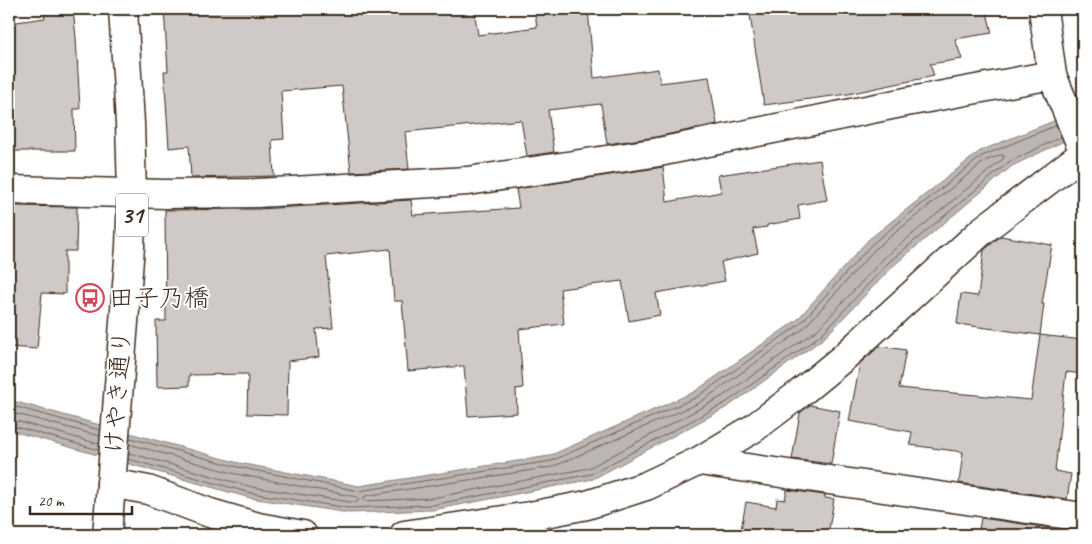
<svg xmlns="http://www.w3.org/2000/svg" width="1092" height="544" font-family="Caveat,'Klee One',sans-serif">
  <style>
    .water { fill: #bcb6b3; stroke: #887e77 }
    .lines { fill: none; stroke-linecap: round; stroke-linejoin: round }
    .shore { stroke: #6f625a; stroke-width: 1 }
    .building { fill: #cfcac7; stroke: #3b2a1e }
    .minor-casing { stroke: #3b2a1e; stroke-width: 31 }
    .major-casing { stroke: #3b2a1e; stroke-width: 31 }
    .minor { stroke: #fff; stroke-width: 28 }
    .major { stroke: #fff; stroke-width: 28 }
    .labels { text-anchor: middle; dominant-baseline: central; stroke-width: 4; stroke-linejoin: round; paint-order: stroke }
    .shield { fill: #fff; stroke: #766a62; stroke-width: 1 }
    .shield-label { font-size: 24px; font-weight: bold; fill: #3b2a1e }
    .poi-label { font-size: 25px; fill: #3b2a1e; stroke: #fff; text-anchor: start }
    .street-label { font-size: 25px; fill: #3b2a1e; stroke: #fff }
  </style>
  <rect width="100%" height="100%" fill="#fff"/>
  <filter id="ink" filterUnits="userSpaceOnUse"><feTurbulence type="fractalNoise" baseFrequency=".02" numOctaves="2"/><feDisplacementMap in="SourceGraphic" scale="10" xChannelSelector="R" yChannelSelector="G"/><feConvolveMatrix kernelMatrix="1 2 1 2 8 2 1 2 1" color-interpolation-filters="sRGB"/></filter>
  <g filter="url(#ink)">
    <!-- water -->
    <path class="water" d="M 1083,109 L 1083,132 L 1012,166 L 893,266 L 824,338 L 729,406 L 593,479 L 433,510 L 349,513 L 250,498 L 9,430 L 9,400 L 239,463 L 359,486 L 549,456 L 694,392 L 797,320 L 868,240 L 980,151 Z"/>
    <g class="lines">
      <!-- shore -->
      <path class="shore" d="M 1001,155 L 1004,156 L 1003,159 L 885,257 L 817,330 L 723,396 L 589,468 L 432,498 L 365,501 L 363,500 L 365,496 L 552,467 L 699,403 L 803,329 L 876,248 L 985,161 Z
        M 9,405 L 100,430
        M 9,412 L 100,436
        M 9,419 L 99,444
        M 9,425 L 99,450
        M 130,438 L 238,467 L 359,491 L 551,461 L 697,397 L 800,324 L 872,244 L 982,156 L 1057,125
        M 129,453 L 252,487 L 350,502 L 357,502 L 359,500 L 357,497 L 236,474 L 129,444
        M 128,459 L 251,493 L 349,508 L 432,505 L 591,474 L 727,402 L 821,335 L 889,262 L 1009,162 L 1061,137"/>
    </g>
    <!-- building -->
    <path class="building" d="M 64,9 L 73,9 L 76,37 L 80,109 L 74,109 L 75,151 L 13,151 L 14,118 L 9,118 L 9,23 L 45,18 L 44,11 Z
      M 164,9 L 474,9 L 478,35 L 537,27 L 535,13 L 588,9 L 594,78 L 658,69 L 660,83 L 709,77 L 717,124 L 656,137 L 607,144 L 601,104 L 548,110 L 554,152 L 527,156 L 521,120 L 405,132 L 409,169 L 351,172 L 342,86 L 281,91 L 284,139 L 272,140 L 274,176 L 191,178 L 189,146 L 169,148 L 164,71 L 168,71 Z
      M 749,9 L 986,9 L 992,33 L 955,39 L 962,59 L 930,64 L 934,76 L 848,94 L 764,105 Z
      M 820,160 L 827,200 L 798,205 L 800,219 L 767,225 L 767,227 L 753,229 L 758,253 L 721,262 L 725,281 L 656,293 L 660,315 L 629,321 L 622,281 L 560,289 L 564,324 L 519,329 L 523,388 L 516,389 L 517,413 L 468,416 L 464,366 L 408,371 L 402,301 L 394,301 L 390,249 L 326,256 L 333,328 L 316,329 L 319,357 L 288,361 L 287,415 L 247,414 L 248,374 L 189,375 L 189,386 L 157,387 L 156,321 L 166,321 L 165,210 L 258,209 L 411,200 L 413,215 L 519,208 L 516,189 L 663,167 L 667,202 L 721,192 L 718,175 Z
      M 12,206 L 77,207 L 76,251 L 65,251 L 65,294 L 42,293 L 37,349 L 9,347 L 9,231 Z
      M 1001,236 L 1052,245 L 1042,304 L 1044,304 L 1040,335 L 957,324 L 961,294 L 978,296 L 984,250 Z
      M 1040,335 L 1083,340 L 1083,374 L 1066,372 L 1055,471 L 1071,474 L 1067,499 L 959,483 L 963,452 L 910,445 L 912,432 L 849,421 L 860,363 L 880,346 L 906,350 L 899,388 L 1031,400 Z
      M 810,405 L 840,411 L 831,464 L 792,459 L 800,413 Z
      M 787,490 L 825,495 L 825,498 L 834,499 L 828,535 L 740,535 L 746,502 L 776,507 L 777,499 L 785,500 Z
      M 981,518 L 1051,528 L 1050,535 L 978,535 Z"/>
    <g class="lines">
      <defs>
        <path id="minor" d="M 1043,9 L 1052,75 L 1083,150
          M 9,190 L 166,194 L 257,193 L 468,181 L 659,152 L 906,102 L 1052,75
          M 699,461 L 1083,517
          M 111,483 L 148,490 L 210,513 L 258,527 L 303,535
          M 404,535 L 530,516 L 587,505 L 646,486 L 699,461 L 754,428 L 799,394 L 843,358 L 983,230 L 1083,154"/>
        <path id="major" d="M 107,535 L 130,247 L 132,193 L 130,123 L 123,9"/>
      </defs>
      <!-- minor casing -->
      <use href="#minor" class="minor-casing"/>
      <!-- major casing -->
      <use href="#major" class="major-casing"/>
      <!-- minor -->
      <use href="#minor" class="minor"/>
      <!-- major -->
      <use href="#major" class="major"/>
    </g>
  </g>
  <!-- icons -->
  <defs>
    <symbol id="bus-ring" viewBox="-11 -11 22 22"><circle r="9.5" fill="#fff" stroke="#d1495b" stroke-width="1.5"/><path d="M-5-6H5V4H4V6H2V4H-2V6H-4V4H-5ZM-3.5-4V0h7V-4ZM-3.5 1.2v1.5H-2V1.2ZM2 1.2v1.5H3.5V1.2Z" fill="#d1495b"/></symbol>
  </defs>
  <g fill-rule="evenodd">
    <use href="#bus-ring" x="74" y="282" width="32" height="32"/>
  </g>
  <g class="labels">
    <!-- shield labels -->
    <rect class="shield" x="116" y="193.5" width="32" height="43" rx="4"/>
    <g class="shield-label">
      <text x="132" y="215">31</text>
    </g>
    <!-- poi labels -->
    <g class="poi-label">
      <text x="109" y="298">田子乃橋</text>
    </g>
    <!-- street labels -->
    <g class="street-label">
      <text transform="translate(118 392) rotate(-86)">けやき通り</text>
    </g>
  </g>
  <!-- margin -->
  <rect width="1092" height="544" fill="none" stroke="#fff" stroke-width="30"/>
  <rect x="15" y="15" width="1062" height="514" fill="none" stroke="#3b2a1e" stroke-width="2" filter="url(#ink)"/>
  <!-- scale -->
  <path d="M30 506v8h102v-8" fill="none" stroke="#3b2a1e" stroke-width="2.5"/>
  <text x="38" y="506" font-size="15" fill="#3b2a1e" stroke="#ffffff" stroke-width="4" paint-order="stroke">20 m</text>
</svg>
